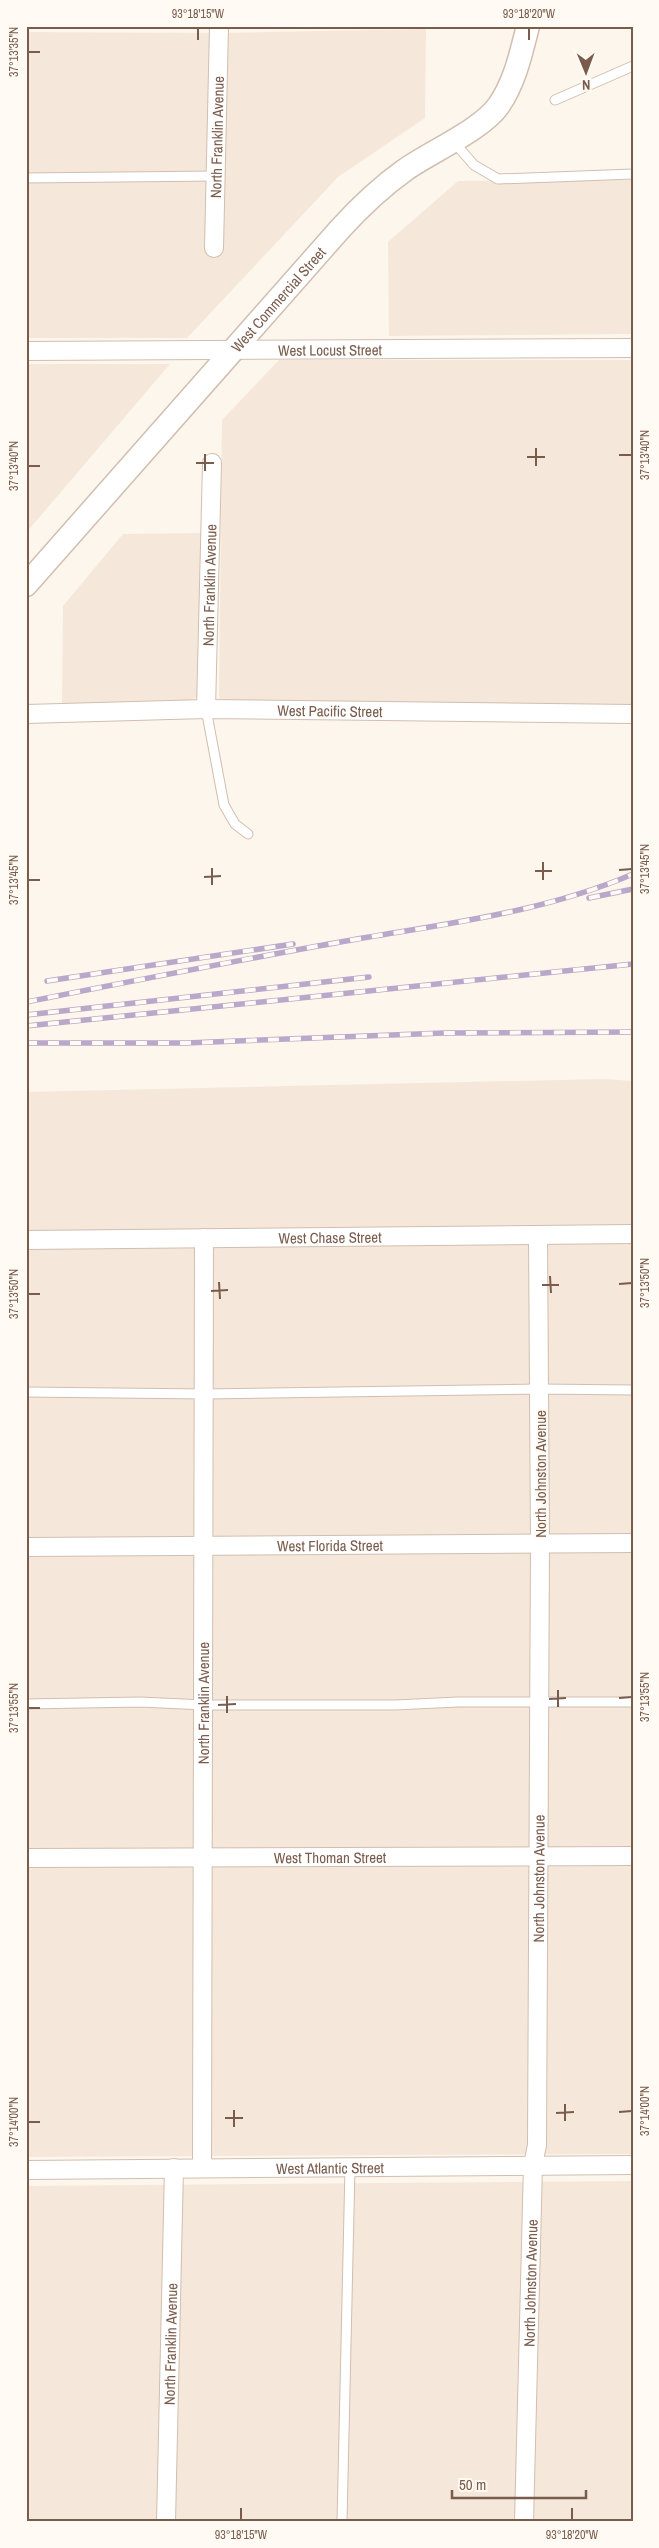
<svg xmlns="http://www.w3.org/2000/svg" width="659" height="2548" font-family="'Archivo Narrow',sans-serif">
  <style>
    .residential { fill: #f5e8da }
    .lines { fill: none; stroke-linecap: round; stroke-linejoin: round }
    .service-casing { stroke: #d1beb0; stroke-width: 11 }
    .minor-casing { stroke: #d1beb0; stroke-width: 20 }
    .tertiary-casing { stroke: #d1beb0; stroke-width: 25 }
    .service { stroke: #fff; stroke-width: 9 }
    .minor { stroke: #fff; stroke-width: 18 }
    .tertiary { stroke: #fff; stroke-width: 22 }
    .rail-casing { stroke: #b9a8c9; stroke-width: 5.5 }
    .rail { stroke: #fffaf3; stroke-width: 4; stroke-dasharray: 11; stroke-linecap: butt }
    .ticks { fill: none; stroke: #7a5c4d; stroke-width: 2 }
    .labels { text-anchor: middle; dominant-baseline: central; stroke-width: 4; stroke-linejoin: round; paint-order: stroke }
    .street-label { font-size: 15px; fill: #7a5c4d; stroke: #fffaf3 }
    .neatline { fill: none; stroke: #7a5c4d; stroke-width: 2 }
    .ticks-label { font-size: 12px; text-anchor: middle; fill: #7a5c4d }
  </style>
  <rect width="100%" height="100%" fill="#fdf6ec"/>
  <!-- residential -->
  <path class="residential" d="M 426,29 L 425,118 L 338,177 L 187,338 L 26,338 L 26,32 L 219,33 Z
    M 633,180 L 633,334 L 389,336 L 388,242 L 458,181 Z
    M 279,360 L 633,360 L 633,704 L 225,703 L 219,698 L 222,420 Z
    M 26,364 L 170,364 L 26,533 Z
    M 203,533 L 200,691 L 196,698 L 179,703 L 62,703 L 63,606 L 123,534 Z
    M 603,1079 L 633,1081 L 633,2154 L 26,2157 L 26,1092 Z
    M 633,2181 L 633,2522 L 26,2522 L 26,2186 Z"/>
  <g class="lines">
    <defs>
      <path id="service" d="M 555,100 L 633,66
        M 453,141 L 474,165 L 498,179 L 633,174
        M 26,178 L 215,176
        M 206,709 L 224,805 L 235,824 L 248,834
        M 26,1392 L 205,1394 L 539,1389 L 633,1390
        M 26,1704 L 140,1702 L 205,1705 L 395,1705 L 458,1702 L 633,1702
        M 342,2522 L 350,2167"/>
      <g id="minor">
        <path id="s1" d="M 214,248 L 219,26"/>
        <path id="s2" d="M 26,351 L 633,348"/>
        <path id="s3" d="M 206,709 L 212,463"/>
        <path id="s4" d="M 26,714 L 206,709 L 633,714"/>
        <path id="s5" d="M 26,1240 L 633,1234"/>
        <path id="s6" d="M 26,1547 L 633,1543"/>
        <path id="s7" d="M 26,1858 L 633,1856"/>
        <path id="s8" d="M 202,2168 L 204,1238"/>
        <path id="s9" d="M 26,2170 L 633,2165"/>
        <path id="s10" d="M 166,2522 L 174,2168"/>
        <path id="s11" d="M 524,2522 L 533,2165 L 537,2145 L 540,1544 L 538,1235"/>
      </g>
      <g id="tertiary">
        <path id="s12" d="M 26,585 L 340,229 C 360,207 381,187 405,170 C 430,152 482,130 499,105 C 515,82 521,53 528,26"/>
      </g>
    </defs>
    <!-- service casing -->
    <use href="#service" class="service-casing"/>
    <!-- minor casing -->
    <use href="#minor" class="minor-casing"/>
    <!-- tertiary casing -->
    <use href="#tertiary" class="tertiary-casing"/>
    <!-- service -->
    <use href="#service" class="service"/>
    <!-- minor -->
    <use href="#minor" class="minor"/>
    <!-- tertiary -->
    <use href="#tertiary" class="tertiary"/>
    <defs>
      <path id="rail" d="M 589,898 L 633,889
        M 47,981 L 293,944
        M 26,1002 C 133,981 239,960 346,941 C 443,924 542,913 633,874
        M 26,1015 L 369,977
        M 26,1026 L 633,964
        M 26,1043 L 186,1043 L 444,1033 L 633,1032"/>
    </defs>
    <!-- rail casing -->
    <use href="#rail" class="rail-casing"/>
    <!-- rail -->
    <use href="#rail" class="rail"/>
  </g>
  <!-- ticks -->
  <path class="ticks" d="M 198,28 L 198,40M 529,28 L 529,40M 28,52 L 40,52M 536,448 L 536,466M 205,454 L 205,471M 619,455 L 632,455M 527,457 L 545,457M 196,463 L 214,463M 28,466 L 40,466M 543,862 L 543,880M 212,868 L 212,885M 619,870 L 632,869M 535,871 L 552,871M 204,877 L 221,876M 28,880 L 40,880M 550,1276 L 551,1293M 219,1282 L 220,1299M 619,1284 L 632,1283M 542,1285 L 559,1285M 211,1291 L 228,1290M 28,1294 L 40,1294M 558,1690 L 558,1707M 227,1696 L 227,1713M 619,1698 L 632,1697M 549,1699 L 566,1698M 218,1705 L 236,1704M 28,1708 L 40,1708M 565,2104 L 565,2121M 234,2110 L 234,2127M 619,2112 L 632,2111M 556,2113 L 574,2112M 225,2118 L 243,2118M 28,2122 L 40,2122M 241,2508 L 241,2520M 572,2508 L 572,2520"/>
  <g class="labels">
    <!-- street labels -->
    <g class="street-label">
      <text stroke="none"><textPath href="#s1" startOffset="111">North Franklin Avenue</textPath></text>
      <text stroke="none"><textPath href="#s12" startOffset="381">West Commercial Street</textPath></text>
      <text stroke="none"><textPath href="#s2" startOffset="304">West Locust Street</textPath></text>
      <text stroke="none"><textPath href="#s3" startOffset="124">North Franklin Avenue</textPath></text>
      <text stroke="none"><textPath href="#s4" startOffset="304">West Pacific Street</textPath></text>
      <text stroke="none"><textPath href="#s5" startOffset="304">West Chase Street</textPath></text>
      <text transform="translate(540 1474) rotate(-90)">North Johnston Avenue</text>
      <text stroke="none"><textPath href="#s6" startOffset="304">West Florida Street</textPath></text>
      <text stroke="none"><textPath href="#s8" startOffset="465">North Franklin Avenue</textPath></text>
      <text stroke="none"><textPath href="#s7" startOffset="304">West Thoman Street</textPath></text>
      <text stroke="none"><textPath href="#s11" startOffset="644">North Johnston Avenue</textPath></text>
      <text stroke="none"><textPath href="#s9" startOffset="304">West Atlantic Street</textPath></text>
      <text stroke="none"><textPath href="#s11" startOffset="239">North Johnston Avenue</textPath></text>
      <text stroke="none"><textPath href="#s10" startOffset="178">North Franklin Avenue</textPath></text>
    </g>
  </g>
  <!-- border -->
  <rect width="659" height="2548" fill="none" stroke="#fffaf3" stroke-width="55"/>
  <!-- north arrow -->
  <g transform="translate(586 72) rotate(179)" stroke="#fffaf3" stroke-width="4" paint-order="stroke">
  <path d="M0-4L9 19L0 12L-9 19Z" fill="#7a5c4d"/>
  <text y="-8" font-size="14" font-weight="bold" text-anchor="middle" fill="#7a5c4d">N</text>
  </g>
  <!-- scale -->
  <path d="M452 2490v8h134v-8" fill="none" stroke="#7a5c4d" stroke-width="2.5"/>
  <text x="459" y="2490" font-size="15" fill="#7a5c4d" stroke="#fffaf3" stroke-width="4" paint-order="stroke">50 m</text>
  <rect x="28" y="28" width="604" height="2492" class="neatline"/>
  <g class="ticks-label">
    <text x="198" y="18">93°18'15"W</text>
    <text x="529" y="18">93°18'20"W</text>
    <text transform="translate(14 52) rotate(-90)" y="4">37°13'35"N</text>
    <text transform="translate(645 455) rotate(-90)" y="4">37°13'40"N</text>
    <text transform="translate(14 466) rotate(-90)" y="4">37°13'40"N</text>
    <text transform="translate(645 869) rotate(-90)" y="4">37°13'45"N</text>
    <text transform="translate(14 880) rotate(-90)" y="4">37°13'45"N</text>
    <text transform="translate(645 1283) rotate(-90)" y="4">37°13'50"N</text>
    <text transform="translate(14 1294) rotate(-90)" y="4">37°13'50"N</text>
    <text transform="translate(645 1697) rotate(-90)" y="4">37°13'55"N</text>
    <text transform="translate(14 1708) rotate(-90)" y="4">37°13'55"N</text>
    <text transform="translate(645 2111) rotate(-90)" y="4">37°14'00"N</text>
    <text transform="translate(14 2122) rotate(-90)" y="4">37°14'00"N</text>
    <text x="241" y="2539">93°18'15"W</text>
    <text x="572" y="2539">93°18'20"W</text>
  </g>
</svg>
